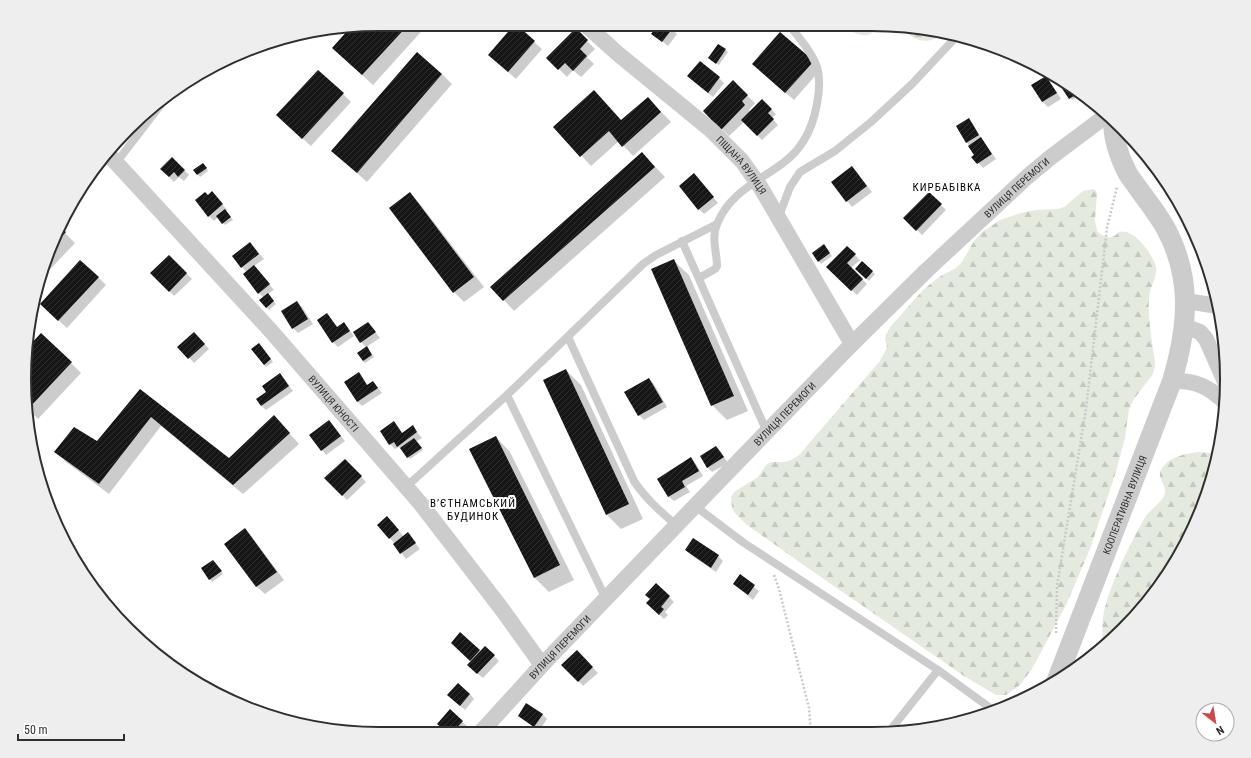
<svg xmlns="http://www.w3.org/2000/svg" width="1251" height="758" font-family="'Roboto Condensed',sans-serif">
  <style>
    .forest { fill: url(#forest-firs) }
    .shadow { fill: #0003 }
    .building { fill: url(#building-hatch) }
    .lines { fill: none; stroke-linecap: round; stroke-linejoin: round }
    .path { stroke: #c9c9c9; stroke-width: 2.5; stroke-dasharray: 2 2; stroke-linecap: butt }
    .service { stroke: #ccc; stroke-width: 8 }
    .minor { stroke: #ccc; stroke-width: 16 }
    .tertiary { stroke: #ccc; stroke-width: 20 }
    .labels { text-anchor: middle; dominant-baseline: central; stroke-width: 4; stroke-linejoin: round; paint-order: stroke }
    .street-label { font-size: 10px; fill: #2f2f2f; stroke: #fff }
    .neighbourhood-label { font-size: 11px; letter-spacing: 1px; fill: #000; stroke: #fff }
    .rim { fill: none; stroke: #2f2f2f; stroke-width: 2 }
  </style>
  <defs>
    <pattern id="forest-firs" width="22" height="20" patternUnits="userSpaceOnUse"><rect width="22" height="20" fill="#e4eade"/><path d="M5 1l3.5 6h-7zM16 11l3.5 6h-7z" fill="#c4c9bf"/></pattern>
    <pattern id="building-hatch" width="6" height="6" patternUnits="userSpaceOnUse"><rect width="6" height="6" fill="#161616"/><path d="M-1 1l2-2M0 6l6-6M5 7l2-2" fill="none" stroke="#303030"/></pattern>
  </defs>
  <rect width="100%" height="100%" fill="#fff"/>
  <!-- forest -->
  <path class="forest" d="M 844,27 L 881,27 C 877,28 874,32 870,34 C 861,38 851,31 844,27 Z
    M 889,27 L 918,27 L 944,34 C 916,51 914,31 889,27 Z
    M 1093,189 L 1095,190 L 1097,193 L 1095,220 L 1097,231 C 1104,238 1112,240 1119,232 C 1134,227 1153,255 1156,267 C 1158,277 1149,287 1149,299 C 1148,313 1150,328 1152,342 C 1153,350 1155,358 1155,366 L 1153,374 L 1134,399 L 1129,409 L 1125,438 L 1115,475 L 1090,549 L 1066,605 L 1032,669 L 1020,685 L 1006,695 L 996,695 L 964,676 L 805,566 L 747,525 L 734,512 L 732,508 L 731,497 L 734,492 L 758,477 L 767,464 L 772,462 L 785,462 L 791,460 L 799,455 L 879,362 L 885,352 L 887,346 L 885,339 L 886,334 L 891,326 L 923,290 L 939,277 L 956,268 L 962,262 L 974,241 L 982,232 L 1000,220 L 1021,213 L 1036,210 L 1058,209 L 1064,207 L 1083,191 Z
    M 1198,452 L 1210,453 L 1217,458 L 1215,471 L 1190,536 L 1154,595 L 1104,647 C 1102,637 1102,627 1103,617 C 1108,588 1131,541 1146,516 C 1151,509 1161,503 1164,496 C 1169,486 1156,479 1161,470 C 1169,456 1185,454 1198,452 Z"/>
  <!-- shadow -->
  <path class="shadow" d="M 379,24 L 428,24 L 373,85 L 333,48 L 351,29 Z
    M 515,25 L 542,49 L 516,79 L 489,55 Z
    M 530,25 L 543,25 L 538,31 Z
    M 658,26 L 668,26 L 677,34 L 668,46 L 652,33 Z
    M 576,30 L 595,49 L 587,57 L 594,64 L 581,77 L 573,70 L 567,77 L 548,58 Z
    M 781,33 L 821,69 L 794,100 L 761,72 Z
    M 719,45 L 728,52 L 719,65 L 712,60 Z
    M 442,74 L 452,84 L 367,182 L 332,151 Z
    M 1045,77 L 1050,82 L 1061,99 L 1048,107 L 1043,102 L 1033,85 Z
    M 719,78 L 724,83 L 713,97 L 693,81 Z
    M 733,82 L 755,103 L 749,110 L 750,112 L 762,100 L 776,114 L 772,118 L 778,125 L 762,140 L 744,122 L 729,136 L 704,111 Z
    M 1063,83 L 1077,91 L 1080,95 L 1072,100 Z
    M 343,94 L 351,102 L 311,146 L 285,123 Z
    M 648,98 L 671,122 L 633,156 L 619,141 L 591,166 L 555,127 L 622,121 Z
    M 968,119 L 973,124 L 983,141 L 996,159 L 983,168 L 973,157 L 975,155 L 957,127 Z
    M 642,153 L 665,177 L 514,311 L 492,287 Z
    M 172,158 L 189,175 L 184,181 L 179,177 L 174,182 L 161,169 Z
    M 205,166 L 208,171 L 200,177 L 194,170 Z
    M 852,167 L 872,192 L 852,207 L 832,182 Z
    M 699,180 L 718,203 L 704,214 L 699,209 Z
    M 929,193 L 946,210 L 922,235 L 905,218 Z
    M 410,194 L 420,204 L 484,287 L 464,302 L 454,292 Z
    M 208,196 L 217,198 L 227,210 L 226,211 L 233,220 L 225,225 L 218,217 L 214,221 L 209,216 Z
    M 61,229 L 75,243 L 40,280 L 43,265 Z
    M 250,243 L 264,259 L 254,266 L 274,290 L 268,294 L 276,304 L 269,310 L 260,300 L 264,298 L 259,293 L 246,272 L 242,267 Z
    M 847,247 L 860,260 L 851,268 L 867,284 L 857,295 L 828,267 Z
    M 826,248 L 832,256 L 821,264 L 813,253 Z
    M 169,256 L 192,279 L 174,296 L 152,273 Z
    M 674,261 L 689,275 L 748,411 L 727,420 L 712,405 Z
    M 862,263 L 875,274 L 869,281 L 856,269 Z
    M 98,277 L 106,285 L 67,328 L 49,312 Z
    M 297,302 L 302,307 L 313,324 L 298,333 L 293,328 Z
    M 327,315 L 338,328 L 344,323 L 354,336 L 338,347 L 333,342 Z
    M 368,323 L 380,338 L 366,347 L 361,342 Z
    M 194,333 L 209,349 L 194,363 L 179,347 Z
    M 261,346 L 273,362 L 266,367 L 264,364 Z
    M 29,347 L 71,363 L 81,373 L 38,419 L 29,410 L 24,379 Z
    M 369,350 L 374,357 L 365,363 L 363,361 Z
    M 566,370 L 581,385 L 643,519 L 621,529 L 607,515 Z
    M 358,374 L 368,386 L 373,382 L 382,393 L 362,406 L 357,401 Z
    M 284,379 L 293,391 L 266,410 L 261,405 L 267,392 Z
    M 649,379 L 654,384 L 667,407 L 644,420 L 639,415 Z
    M 140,391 L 229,459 L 274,416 L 299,444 L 243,494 L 161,426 L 109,494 L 66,462 L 56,452 L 97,442 Z
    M 329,421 L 345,441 L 326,455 L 322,450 Z
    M 394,423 L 403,434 L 412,427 L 422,438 L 417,441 L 423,450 L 410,459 L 399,447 L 395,449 L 390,444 Z
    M 496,437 L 510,452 L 574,580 L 549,592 L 534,577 Z
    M 716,447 L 721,452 L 728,463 L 712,472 L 707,467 Z
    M 691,459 L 696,464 L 703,476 L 686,486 L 690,492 L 674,501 L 669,497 L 658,479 Z
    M 345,460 L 366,482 L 347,500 L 326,478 Z
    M 392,522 L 404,537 L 408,534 L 420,549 L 406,559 L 390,538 Z
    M 244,529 L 252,537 L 284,580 L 265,594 L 257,587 L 225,544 Z
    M 694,539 L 718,556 L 723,561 L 716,572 L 691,555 L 686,550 Z
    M 215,563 L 223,574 L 212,582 L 202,569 Z
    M 740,576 L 759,591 L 753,600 L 734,584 Z
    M 656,584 L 674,602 L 665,612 L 668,615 L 664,619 L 647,603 L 651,599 Z
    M 461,634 L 480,652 L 485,647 L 499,661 L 483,678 L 473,670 L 472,661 L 457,648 Z
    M 577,651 L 598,673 L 583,686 L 563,665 Z
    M 470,694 L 474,699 L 465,710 L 453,700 Z
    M 450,711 L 468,727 L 463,732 L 446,731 L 438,724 Z
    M 542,714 L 547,719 L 539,731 L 519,716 Z"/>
  <!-- building -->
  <path class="building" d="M 379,24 L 409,24 L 362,75 L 332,48 L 349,29 Z
    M 514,25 L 517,25 L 535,41 L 508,72 L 488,55 Z
    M 657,26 L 669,26 L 673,28 L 662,42 L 651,34 Z
    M 576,28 L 588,40 L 580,49 L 587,56 L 573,71 L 565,63 L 558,70 L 546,58 Z
    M 780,32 L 814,61 L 785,93 L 752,64 Z
    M 718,44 L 726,49 L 716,64 L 708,58 Z
    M 417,52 L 442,74 L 357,173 L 331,151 Z
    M 700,61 L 720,77 L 708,93 L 687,76 Z
    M 318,70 L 344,93 L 302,139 L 276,115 Z
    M 1046,76 L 1057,93 L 1042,102 L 1031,85 Z
    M 733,80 L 748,95 L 742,101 L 745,105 L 721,130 L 703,111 Z
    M 1062,82 L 1077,91 L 1078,93 L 1069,99 L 1059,84 Z
    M 594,90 L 621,120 L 648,97 L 661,112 L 622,147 L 609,131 L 580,157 L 553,127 Z
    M 762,99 L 772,109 L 768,113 L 774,119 L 757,136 L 741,120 Z
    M 969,118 L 979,135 L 966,143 L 956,126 Z
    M 981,137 L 992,154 L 977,164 L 971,157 L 974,155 L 968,146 Z
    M 642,152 L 655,167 L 503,301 L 490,287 Z
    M 172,157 L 185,170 L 178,177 L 174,172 L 169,177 L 160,169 Z
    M 203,163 L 207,168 L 197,175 L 193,170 Z
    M 852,166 L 867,186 L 846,202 L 831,182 Z
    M 694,173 L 714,197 L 698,210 L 679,186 Z
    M 212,191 L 223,204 L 208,217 L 195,200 L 205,192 L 208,195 Z
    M 410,192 L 474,277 L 453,293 L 389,208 Z
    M 929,192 L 942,204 L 916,231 L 903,218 Z
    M 225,209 L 231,217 L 222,224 L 216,216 Z
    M 61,228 L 66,232 L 53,246 L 52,246 Z
    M 250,242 L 259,254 L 241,268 L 232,256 Z
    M 824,244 L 830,253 L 818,262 L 812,253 Z
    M 847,246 L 856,254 L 847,263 L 863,279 L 851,291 L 826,267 Z
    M 169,255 L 187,273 L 169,292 L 150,273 Z
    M 674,259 L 734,396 L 711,406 L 651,269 Z
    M 80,260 L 99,277 L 58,321 L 40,304 Z
    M 862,261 L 873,271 L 866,279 L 855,269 Z
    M 254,265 L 270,284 L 258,294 L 243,274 Z
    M 268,293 L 274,301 L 266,308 L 259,300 Z
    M 297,301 L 308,319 L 292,329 L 281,311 Z
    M 327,313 L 337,327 L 344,322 L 350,331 L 332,343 L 317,320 Z
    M 368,322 L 376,332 L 360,343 L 353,332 Z
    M 194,332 L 205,344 L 188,359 L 177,347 Z
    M 41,333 L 72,362 L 29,408 L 24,379 L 29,346 Z
    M 259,343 L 271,359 L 264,365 L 251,349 Z
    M 367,346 L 372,355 L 363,361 L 357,353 Z
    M 566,369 L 629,504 L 606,515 L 543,380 Z
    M 359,372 L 367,385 L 373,381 L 378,388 L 357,402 L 344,382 Z
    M 280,373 L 289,386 L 261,406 L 256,399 L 266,392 L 262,386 Z
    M 649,378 L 663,402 L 638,416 L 624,392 Z
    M 140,389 L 229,458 L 274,415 L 290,433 L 233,485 L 151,417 L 99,484 L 54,452 L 74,427 L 97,441 Z
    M 329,420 L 341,436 L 321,451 L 309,435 Z
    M 394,421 L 402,433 L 413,425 L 417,432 L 397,447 L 394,442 L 389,445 L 380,431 Z
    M 496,436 L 560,565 L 534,578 L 469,449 Z
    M 414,438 L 422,448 L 407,458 L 400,448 Z
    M 716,446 L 724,457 L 707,468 L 700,456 Z
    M 691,457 L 699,471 L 682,481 L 685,487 L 668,497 L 657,479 Z
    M 345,459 L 362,476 L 342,496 L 324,478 Z
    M 387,516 L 399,530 L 389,539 L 377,525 Z
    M 245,528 L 277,572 L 256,587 L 224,544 Z
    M 408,532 L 416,543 L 400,554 L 393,544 Z
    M 693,538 L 719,555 L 711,568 L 685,550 Z
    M 213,560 L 222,571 L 209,580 L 201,568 Z
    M 740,574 L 755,585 L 748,595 L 733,584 Z
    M 656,583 L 670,596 L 661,607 L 664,609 L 659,615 L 646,603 L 650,599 L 645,595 Z
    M 460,632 L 480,650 L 470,661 L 451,643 Z
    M 485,646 L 495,655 L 477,674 L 467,665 Z
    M 577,650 L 593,667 L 578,682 L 561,665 Z
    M 458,683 L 470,694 L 460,706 L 447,695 Z
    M 526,703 L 543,714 L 534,727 L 518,716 Z
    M 450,709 L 463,721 L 454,731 L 445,731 L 437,724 Z"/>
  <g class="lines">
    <!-- path -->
    <path class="path" d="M 774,575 L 779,589 L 809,708 L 811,733
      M 1056,633 L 1057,586 L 1086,409 L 1107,228 L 1117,187"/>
    <!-- service -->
    <path class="service" d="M 116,163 L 169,94
      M 779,216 L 790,187 L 800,172 L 835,151 L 871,122 L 912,84 L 956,37
      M 682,241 L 767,432
      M 699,278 L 715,269 L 717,266 C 717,253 711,237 717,224 C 730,192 758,182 783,163 C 791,157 799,149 804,140 C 815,123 823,87 817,67 C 812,52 799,38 790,26
      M 568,337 L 634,481 C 645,498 661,512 676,525
      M 507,395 L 606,599
      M 406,487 L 507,395 L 643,264 L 656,255 L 717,224
      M 695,506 L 744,543 L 938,670 L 993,710
      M 888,733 L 938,670"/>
    <!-- minor -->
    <g class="minor">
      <path id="s1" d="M 586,25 L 617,53 L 711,130 L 742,161 L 761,188 L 852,344"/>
      <path id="s2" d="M 109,155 L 271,331 L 421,504 L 501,608 L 542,665"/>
      <path d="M 1186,301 L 1218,306"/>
      <path d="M 1184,326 L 1200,332 L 1206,339 L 1226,384"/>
      <path d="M 1172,381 C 1196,380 1209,387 1226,403"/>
      <path id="s3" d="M 481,732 L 542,665 L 695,506 L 852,344 L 927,270 L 1027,177 L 1051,157 L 1107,115"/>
    </g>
    <!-- tertiary -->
    <path class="tertiary" id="s4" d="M 1056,682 L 1172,381 C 1188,327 1193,278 1165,227 C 1154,208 1140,192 1128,174 C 1119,157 1113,140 1113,120"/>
  </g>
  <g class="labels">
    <!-- street labels -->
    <g class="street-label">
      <text stroke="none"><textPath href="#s1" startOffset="210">ПІЩАНА ВУЛИЦЯ</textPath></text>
      <text stroke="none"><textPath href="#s3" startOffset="764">ВУЛИЦЯ ПЕРЕМОГИ</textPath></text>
      <text stroke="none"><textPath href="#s2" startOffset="335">ВУЛИЦЯ ЮНОСТІ</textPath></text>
      <text stroke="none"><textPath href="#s3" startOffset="440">ВУЛИЦЯ ПЕРЕМОГИ</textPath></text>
      <text stroke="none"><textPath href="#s4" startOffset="190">КООПЕРАТИВНА ВУЛИЦЯ</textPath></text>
      <text stroke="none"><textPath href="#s3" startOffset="116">ВУЛИЦЯ ПЕРЕМОГИ</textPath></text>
    </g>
    <!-- neighbourhood labels -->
    <g class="neighbourhood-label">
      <text x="947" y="187">КИРБАБІВКА</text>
      <text x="473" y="503">В’ЄТНАМСЬКИЙ<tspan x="473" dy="13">БУДИНОК</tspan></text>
    </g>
  </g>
  <!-- crop -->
  <path d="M0 0H1251V758H0ZM379 31H872A348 348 0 0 1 1220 379V379A348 348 0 0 1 872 727H379A348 348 0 0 1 31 379V379A348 348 0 0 1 379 31Z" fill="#eee" fill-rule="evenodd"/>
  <path class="rim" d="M379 31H872A348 348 0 0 1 1220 379V379A348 348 0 0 1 872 727H379A348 348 0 0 1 31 379V379A348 348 0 0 1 379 31Z"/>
  <!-- north arrow -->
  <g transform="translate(1215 722) rotate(149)"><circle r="19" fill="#ffffff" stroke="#acacac"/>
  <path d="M0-3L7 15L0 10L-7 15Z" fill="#d04648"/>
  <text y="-6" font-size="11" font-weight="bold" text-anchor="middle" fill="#2f2f2f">N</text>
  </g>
  <!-- scale -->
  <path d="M18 734v6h106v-6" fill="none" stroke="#2f2f2f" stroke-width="2"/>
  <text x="24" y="734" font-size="12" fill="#2f2f2f" stroke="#ffffff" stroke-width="3" paint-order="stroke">50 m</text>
</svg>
